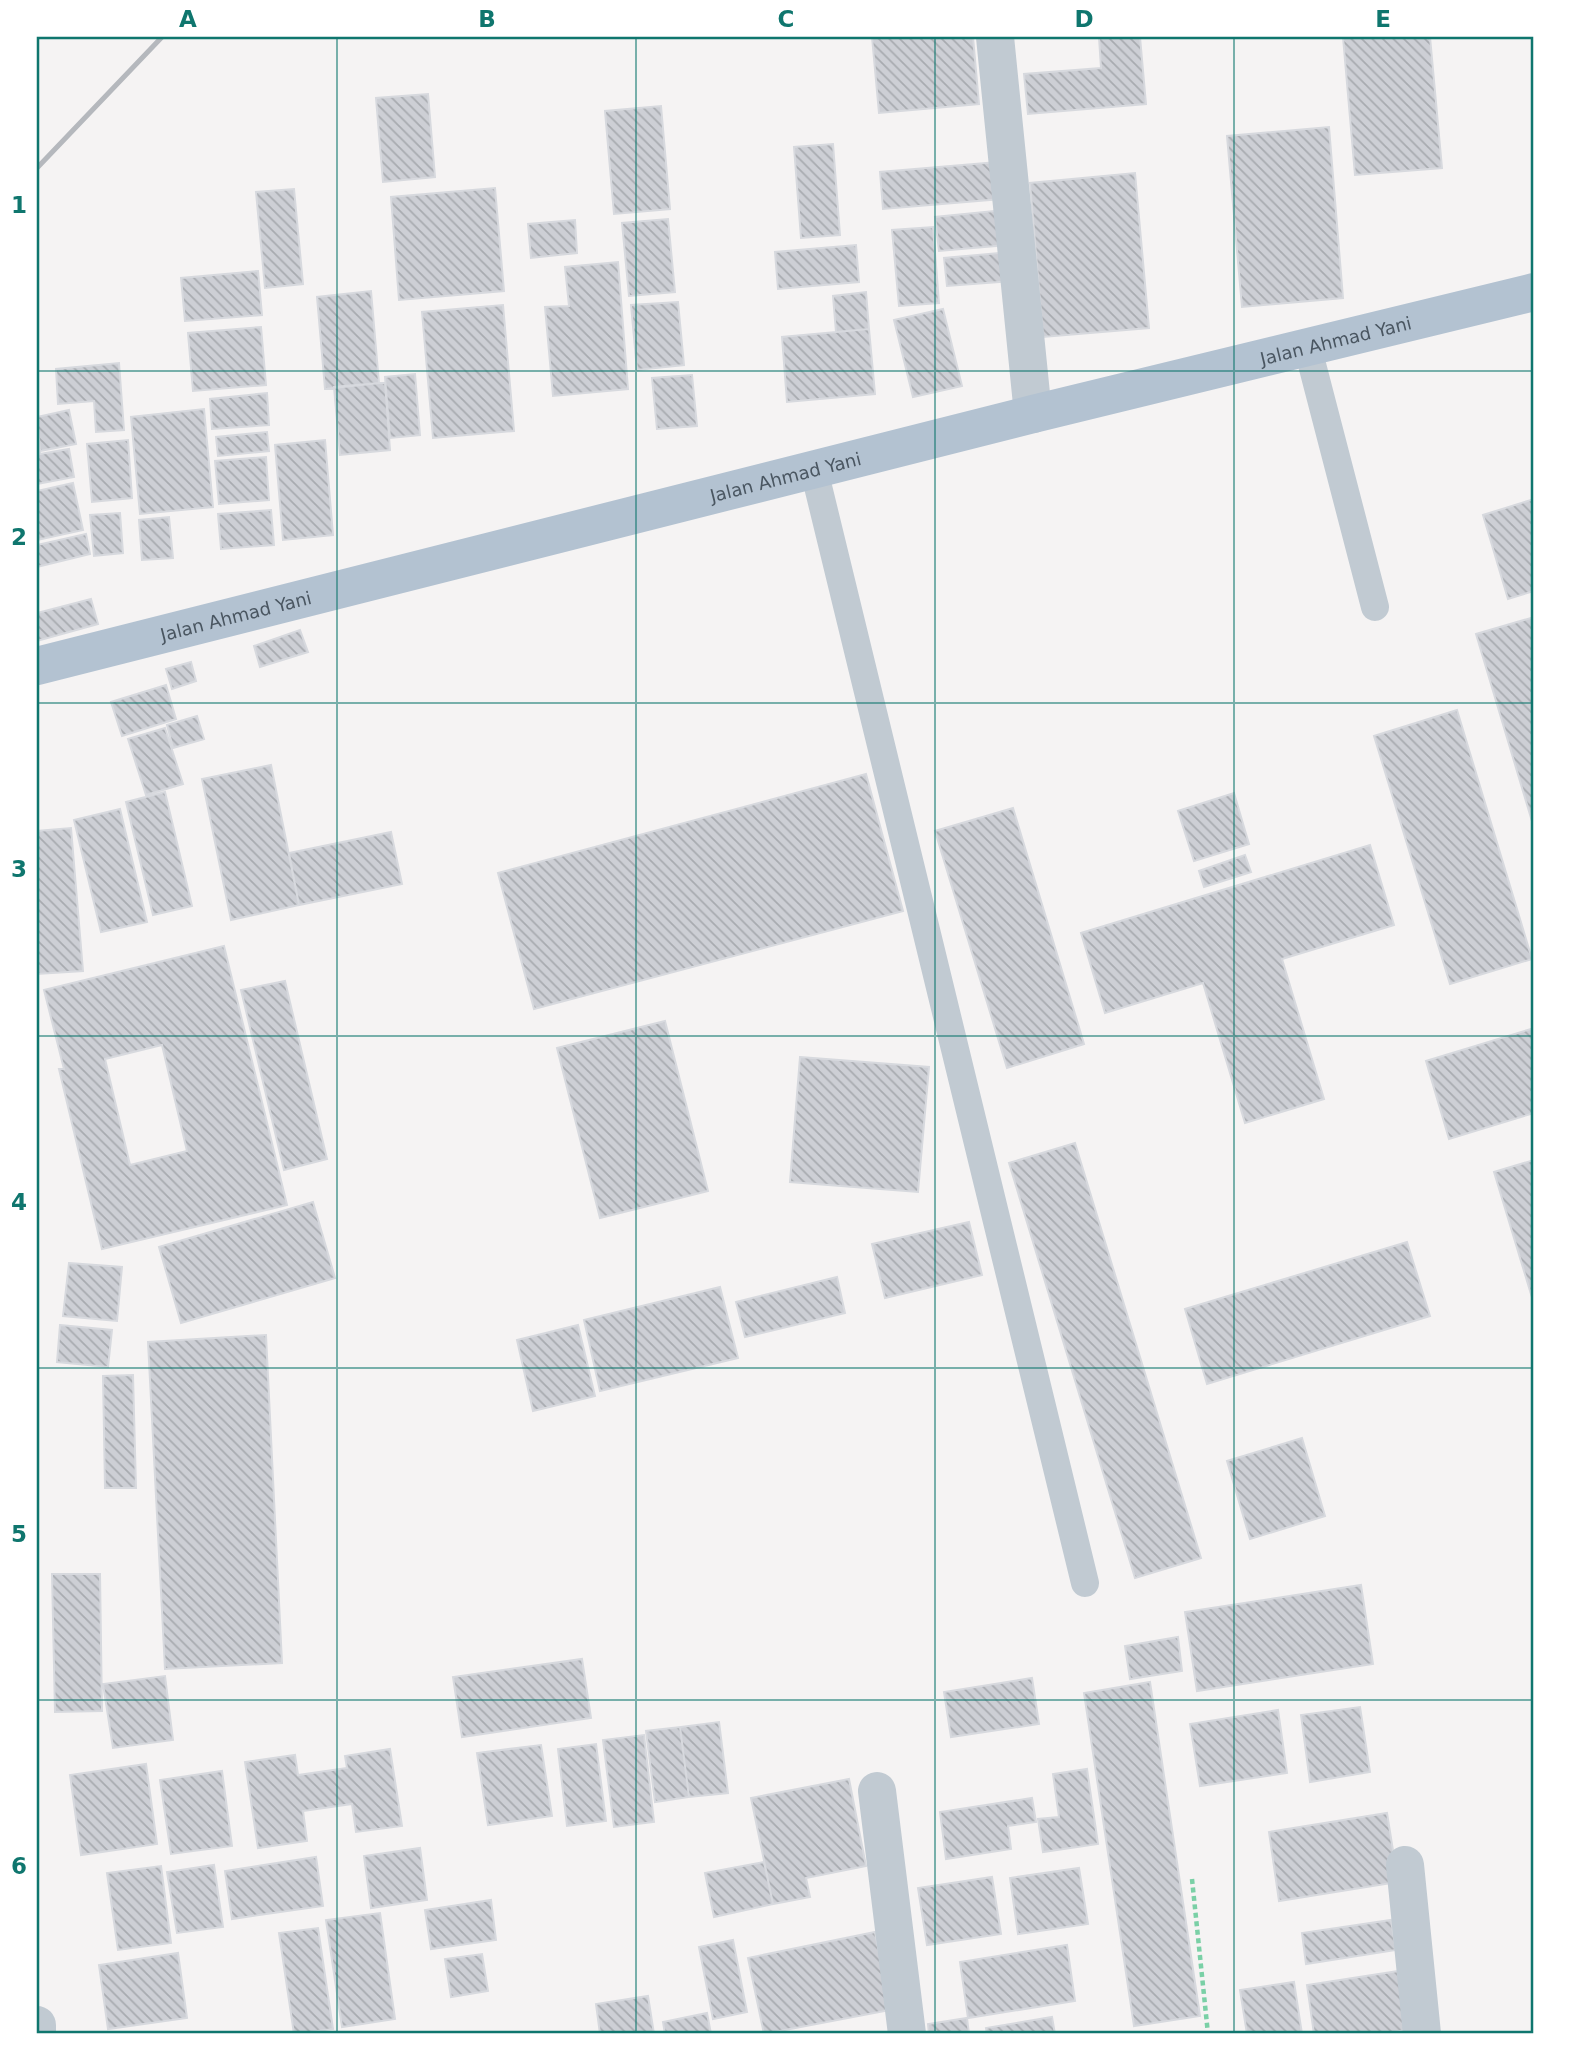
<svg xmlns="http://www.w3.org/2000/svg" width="1571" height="2071" font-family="'DejaVu Sans',sans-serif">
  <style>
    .building { fill: url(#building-back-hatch); stroke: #d7d9de; stroke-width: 2; fill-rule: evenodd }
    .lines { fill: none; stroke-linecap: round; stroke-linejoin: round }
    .path { stroke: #7ad0a6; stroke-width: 4.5; stroke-dasharray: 5 3.5; stroke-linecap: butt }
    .lane { stroke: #c1cad2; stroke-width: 28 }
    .street { stroke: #c1cad2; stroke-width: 38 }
    .primary { stroke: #b3c2d1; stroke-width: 38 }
    .rail { stroke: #b5b8bd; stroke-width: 5 }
    .grid { fill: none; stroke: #0f766e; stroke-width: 2; stroke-opacity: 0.55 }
    .labels { text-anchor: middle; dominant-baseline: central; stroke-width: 6; stroke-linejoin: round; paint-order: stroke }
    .street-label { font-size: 18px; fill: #4a5661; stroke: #fff }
    .neatline { fill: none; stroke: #0f766e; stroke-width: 2.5 }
    .grid-label { font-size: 23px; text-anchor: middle; font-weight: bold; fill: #0f766e }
  </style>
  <defs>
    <pattern id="building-back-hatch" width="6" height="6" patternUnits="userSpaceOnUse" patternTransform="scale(1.75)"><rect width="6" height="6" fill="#cdcfd5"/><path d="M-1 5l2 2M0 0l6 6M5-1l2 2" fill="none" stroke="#a8abb0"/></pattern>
  </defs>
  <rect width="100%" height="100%" fill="#f5f3f3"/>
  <!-- building -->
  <path class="building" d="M 872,37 L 973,37 L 979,104 L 879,113 Z
    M 1099,37 L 1140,37 L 1146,104 L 1028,114 L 1024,74 L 1101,68 Z
    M 1343,37 L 1430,37 L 1442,168 L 1355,175 Z
    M 428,94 L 435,177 L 383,182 L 376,98 Z
    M 661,106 L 670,209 L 614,214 L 605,111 Z
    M 1329,127 L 1343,298 L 1242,307 L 1227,136 Z
    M 833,144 L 840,235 L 801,238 L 794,147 Z
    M 997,162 L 1001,199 L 883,209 L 880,172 Z
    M 1135,173 L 1149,328 L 1043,337 L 1030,183 Z
    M 495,188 L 504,291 L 399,300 L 391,197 Z
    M 294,189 L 303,284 L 265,288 L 256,192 Z
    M 1004,210 L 1007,245 L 939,251 L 935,217 Z
    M 668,219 L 675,292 L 629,296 L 622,223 Z
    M 575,220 L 577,253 L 531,258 L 528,224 Z
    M 933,227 L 939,303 L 899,306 L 892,230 Z
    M 856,245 L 859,282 L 778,289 L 775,252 Z
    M 1010,252 L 1012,281 L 947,286 L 944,258 Z
    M 618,262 L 628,389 L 553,396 L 545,307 L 569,306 L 565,267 Z
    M 258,271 L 262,315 L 185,321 L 181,278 Z
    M 371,291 L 379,383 L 325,389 L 317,297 Z
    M 866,292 L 869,329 L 836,332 L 833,296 Z
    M 678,302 L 684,365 L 637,370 L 631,305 Z
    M 503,305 L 514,431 L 433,438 L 422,312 Z
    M 943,309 L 962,386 L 913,397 L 894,320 Z
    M 261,327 L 266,385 L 193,391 L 188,333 Z
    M 869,329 L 875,394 L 787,402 L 782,337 Z
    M 119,363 L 124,430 L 96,432 L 94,401 L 58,404 L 56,369 Z
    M 415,374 L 420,435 L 390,438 L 385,377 Z
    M 692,375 L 697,426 L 657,429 L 652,378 Z
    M 379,383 L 385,383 L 390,450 L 340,455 L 334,387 Z
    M 267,393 L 269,425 L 212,429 L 210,399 Z
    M 204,409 L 213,507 L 140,514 L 131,417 Z
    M 69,410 L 76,444 L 40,451 L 37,417 Z
    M 267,432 L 269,451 L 218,456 L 216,437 Z
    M 37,435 L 40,454 L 69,449 L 74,477 L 37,484 Z
    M 128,440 L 132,498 L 92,502 L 87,444 Z
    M 325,440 L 333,535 L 283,540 L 275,445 Z
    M 266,457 L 269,500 L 219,504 L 215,461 Z
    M 73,483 L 83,530 L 37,540 L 37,491 Z
    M 1534,499 L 1534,591 L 1508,599 L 1483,515 Z
    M 271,510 L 274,545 L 221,549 L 218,514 Z
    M 120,513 L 123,553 L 94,556 L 90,515 Z
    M 169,517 L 173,558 L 142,560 L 139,520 Z
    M 86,534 L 90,554 L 37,567 L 37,545 Z
    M 91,599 L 98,624 L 37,641 L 37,613 Z
    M 1534,617 L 1534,828 L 1476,634 Z
    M 300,630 L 308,652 L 260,667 L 254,646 Z
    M 191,662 L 196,681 L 172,689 L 166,669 Z
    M 166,685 L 176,719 L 122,736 L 111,702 Z
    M 1457,710 L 1532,959 L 1450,984 L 1374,736 Z
    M 197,716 L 204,739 L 173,748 L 167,725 Z
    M 165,728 L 183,784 L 146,795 L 128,739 Z
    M 271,765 L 299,905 L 231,920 L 202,779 Z
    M 866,774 L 903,911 L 534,1009 L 498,873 Z
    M 165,792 L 192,906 L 153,915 L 126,802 Z
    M 1234,793 L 1249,844 L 1194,861 L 1178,811 Z
    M 1013,808 L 1084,1044 L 1007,1068 L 935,831 Z
    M 120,809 L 147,922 L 101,932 L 74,820 Z
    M 71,828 L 83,971 L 37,974 L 37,831 Z
    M 391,832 L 402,884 L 299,905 L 289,853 Z
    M 1370,845 L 1394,925 L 1282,959 L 1324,1099 L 1245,1123 L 1203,983 L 1105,1013 L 1081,933 Z
    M 1245,855 L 1251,872 L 1204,887 L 1199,871 Z
    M 224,946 L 287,1205 L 102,1249 L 59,1069 L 64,1069 L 44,990 ZM 162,1045 L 187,1151 L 130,1165 L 105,1059 Z
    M 285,981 L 327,1159 L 284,1170 L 241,990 Z
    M 665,1021 L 708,1191 L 600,1218 L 557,1048 Z
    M 1534,1028 L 1534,1113 L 1449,1139 L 1426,1061 Z
    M 800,1057 L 929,1067 L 918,1192 L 790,1182 Z
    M 1075,1143 L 1201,1558 L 1135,1578 L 1009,1163 Z
    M 1534,1160 L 1534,1304 L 1494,1172 Z
    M 313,1202 L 335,1278 L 181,1323 L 159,1247 Z
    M 969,1222 L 982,1275 L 885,1298 L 872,1244 Z
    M 1407,1242 L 1430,1316 L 1207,1384 L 1185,1309 Z
    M 69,1263 L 122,1267 L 117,1321 L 63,1316 Z
    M 837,1277 L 845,1313 L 745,1337 L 736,1302 Z
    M 720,1287 L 738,1358 L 600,1391 L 584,1320 Z
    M 60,1325 L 112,1330 L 108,1367 L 57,1362 Z
    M 578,1325 L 595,1396 L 533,1411 L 517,1340 Z
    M 266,1335 L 282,1663 L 165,1669 L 148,1342 Z
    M 133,1375 L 136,1488 L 105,1488 L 103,1376 Z
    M 1302,1438 L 1325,1516 L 1250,1539 L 1227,1461 Z
    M 52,1574 L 100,1574 L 102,1711 L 55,1712 Z
    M 1361,1585 L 1373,1664 L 1197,1691 L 1185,1612 Z
    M 1178,1637 L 1182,1671 L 1130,1679 L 1125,1646 Z
    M 582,1659 L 591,1718 L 462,1737 L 453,1677 Z
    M 165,1676 L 173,1740 L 113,1748 L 103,1684 Z
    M 1032,1678 L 1039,1724 L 951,1737 L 944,1692 Z
    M 1150,1682 L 1200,2016 L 1134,2026 L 1084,1693 Z
    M 1360,1707 L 1370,1772 L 1310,1782 L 1301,1715 Z
    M 1278,1710 L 1287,1773 L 1200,1786 L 1190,1724 Z
    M 719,1722 L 728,1793 L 689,1797 L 680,1727 Z
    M 680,1727 L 689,1797 L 655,1802 L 646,1731 Z
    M 644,1735 L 654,1822 L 614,1827 L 603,1740 Z
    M 596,1744 L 606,1821 L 567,1826 L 558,1749 Z
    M 541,1745 L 552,1816 L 488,1825 L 477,1753 Z
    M 390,1749 L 402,1826 L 356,1832 L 352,1804 L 303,1811 L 307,1841 L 258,1848 L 245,1762 L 295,1755 L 298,1775 L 347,1768 L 345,1756 Z
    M 146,1764 L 157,1844 L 81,1855 L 70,1775 Z
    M 1087,1769 L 1098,1844 L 1043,1852 L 1038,1819 L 1059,1817 L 1053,1774 Z
    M 222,1771 L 232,1846 L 171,1854 L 160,1780 Z
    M 849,1779 L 866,1866 L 806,1878 L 810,1897 L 773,1904 L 751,1798 Z
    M 1032,1798 L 1036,1822 L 1008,1826 L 1011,1849 L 946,1859 L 940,1812 Z
    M 1387,1813 L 1398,1882 L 1279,1901 L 1269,1832 Z
    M 420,1848 L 427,1900 L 371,1908 L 364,1856 Z
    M 316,1857 L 323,1906 L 232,1919 L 225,1871 Z
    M 764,1862 L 773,1904 L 714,1917 L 705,1873 Z
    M 214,1865 L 223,1927 L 177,1933 L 167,1872 Z
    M 161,1866 L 171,1943 L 118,1950 L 107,1873 Z
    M 1079,1868 L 1088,1924 L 1018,1934 L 1010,1878 Z
    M 992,1877 L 1001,1934 L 927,1945 L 918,1888 Z
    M 491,1900 L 496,1940 L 431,1949 L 425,1910 Z
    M 380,1913 L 395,2019 L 342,2027 L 326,1920 Z
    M 1391,1920 L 1396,1950 L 1306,1964 L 1302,1933 Z
    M 318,1928 L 333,2029 L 294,2034 L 279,1933 Z
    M 875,1932 L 890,2010 L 764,2034 L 748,1958 Z
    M 733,1940 L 747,2012 L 713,2019 L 699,1947 Z
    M 1067,1945 L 1075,2001 L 968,2018 L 960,1962 Z
    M 178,1953 L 187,2018 L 108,2029 L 99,1965 Z
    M 482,1954 L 488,1991 L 451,1997 L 445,1959 Z
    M 1405,1970 L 1413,2029 L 1380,2034 L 1314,2034 L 1307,1985 Z
    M 1294,1982 L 1302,2034 L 1247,2034 L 1240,1990 Z
    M 648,1996 L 654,2034 L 600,2034 L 596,2004 Z
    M 707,2013 L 711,2034 L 665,2034 L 663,2022 Z
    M 1052,2017 L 1055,2034 L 987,2034 L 986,2028 Z
    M 967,2018 L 969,2034 L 929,2034 L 928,2024 Z"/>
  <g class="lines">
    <!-- path -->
    <path class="path" d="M 1192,1879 L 1208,2034"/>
    <!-- lane -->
    <path class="lane" d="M 1308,349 L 1375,607
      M 814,470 L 1085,1583"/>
    <!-- street -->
    <path class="street" d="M 995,37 L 1033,414
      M 877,1791 L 907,2034
      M 1405,1865 L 1422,2034
      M 37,2025 L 37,2034"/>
    <!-- primary -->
    <path class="primary" id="s1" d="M 37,666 L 1033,414 L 1534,292"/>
    <!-- rail -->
    <path class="rail" d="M 37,168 L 162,37"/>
  </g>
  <!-- grid -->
  <path class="grid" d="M 337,37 L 337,2034M 636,37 L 636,2034M 935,37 L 935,2034M 1234,37 L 1234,2034M 37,371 L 1534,371M 37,703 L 1534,703M 37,1036 L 1534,1036M 37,1368 L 1534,1368M 37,1700 L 1534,1700"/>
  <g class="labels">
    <!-- street labels -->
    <g class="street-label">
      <text stroke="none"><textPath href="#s1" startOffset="1339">Jalan Ahmad Yani</textPath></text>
      <text stroke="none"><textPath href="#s1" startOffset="772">Jalan Ahmad Yani</textPath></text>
      <text stroke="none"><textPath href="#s1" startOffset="205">Jalan Ahmad Yani</textPath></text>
    </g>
  </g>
  <!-- border -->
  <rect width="1571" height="2071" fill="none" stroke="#ffffff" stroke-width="77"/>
  <rect x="38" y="38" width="1494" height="1994" class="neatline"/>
  <g class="grid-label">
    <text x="188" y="27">A</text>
    <text x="487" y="27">B</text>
    <text x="786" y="27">C</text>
    <text x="1084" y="27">D</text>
    <text x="1383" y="27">E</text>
    <text x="19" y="213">1</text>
    <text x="19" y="545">2</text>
    <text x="19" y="877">3</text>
    <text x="19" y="1210">4</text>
    <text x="19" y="1542">5</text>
    <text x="19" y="1874">6</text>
  </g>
</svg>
